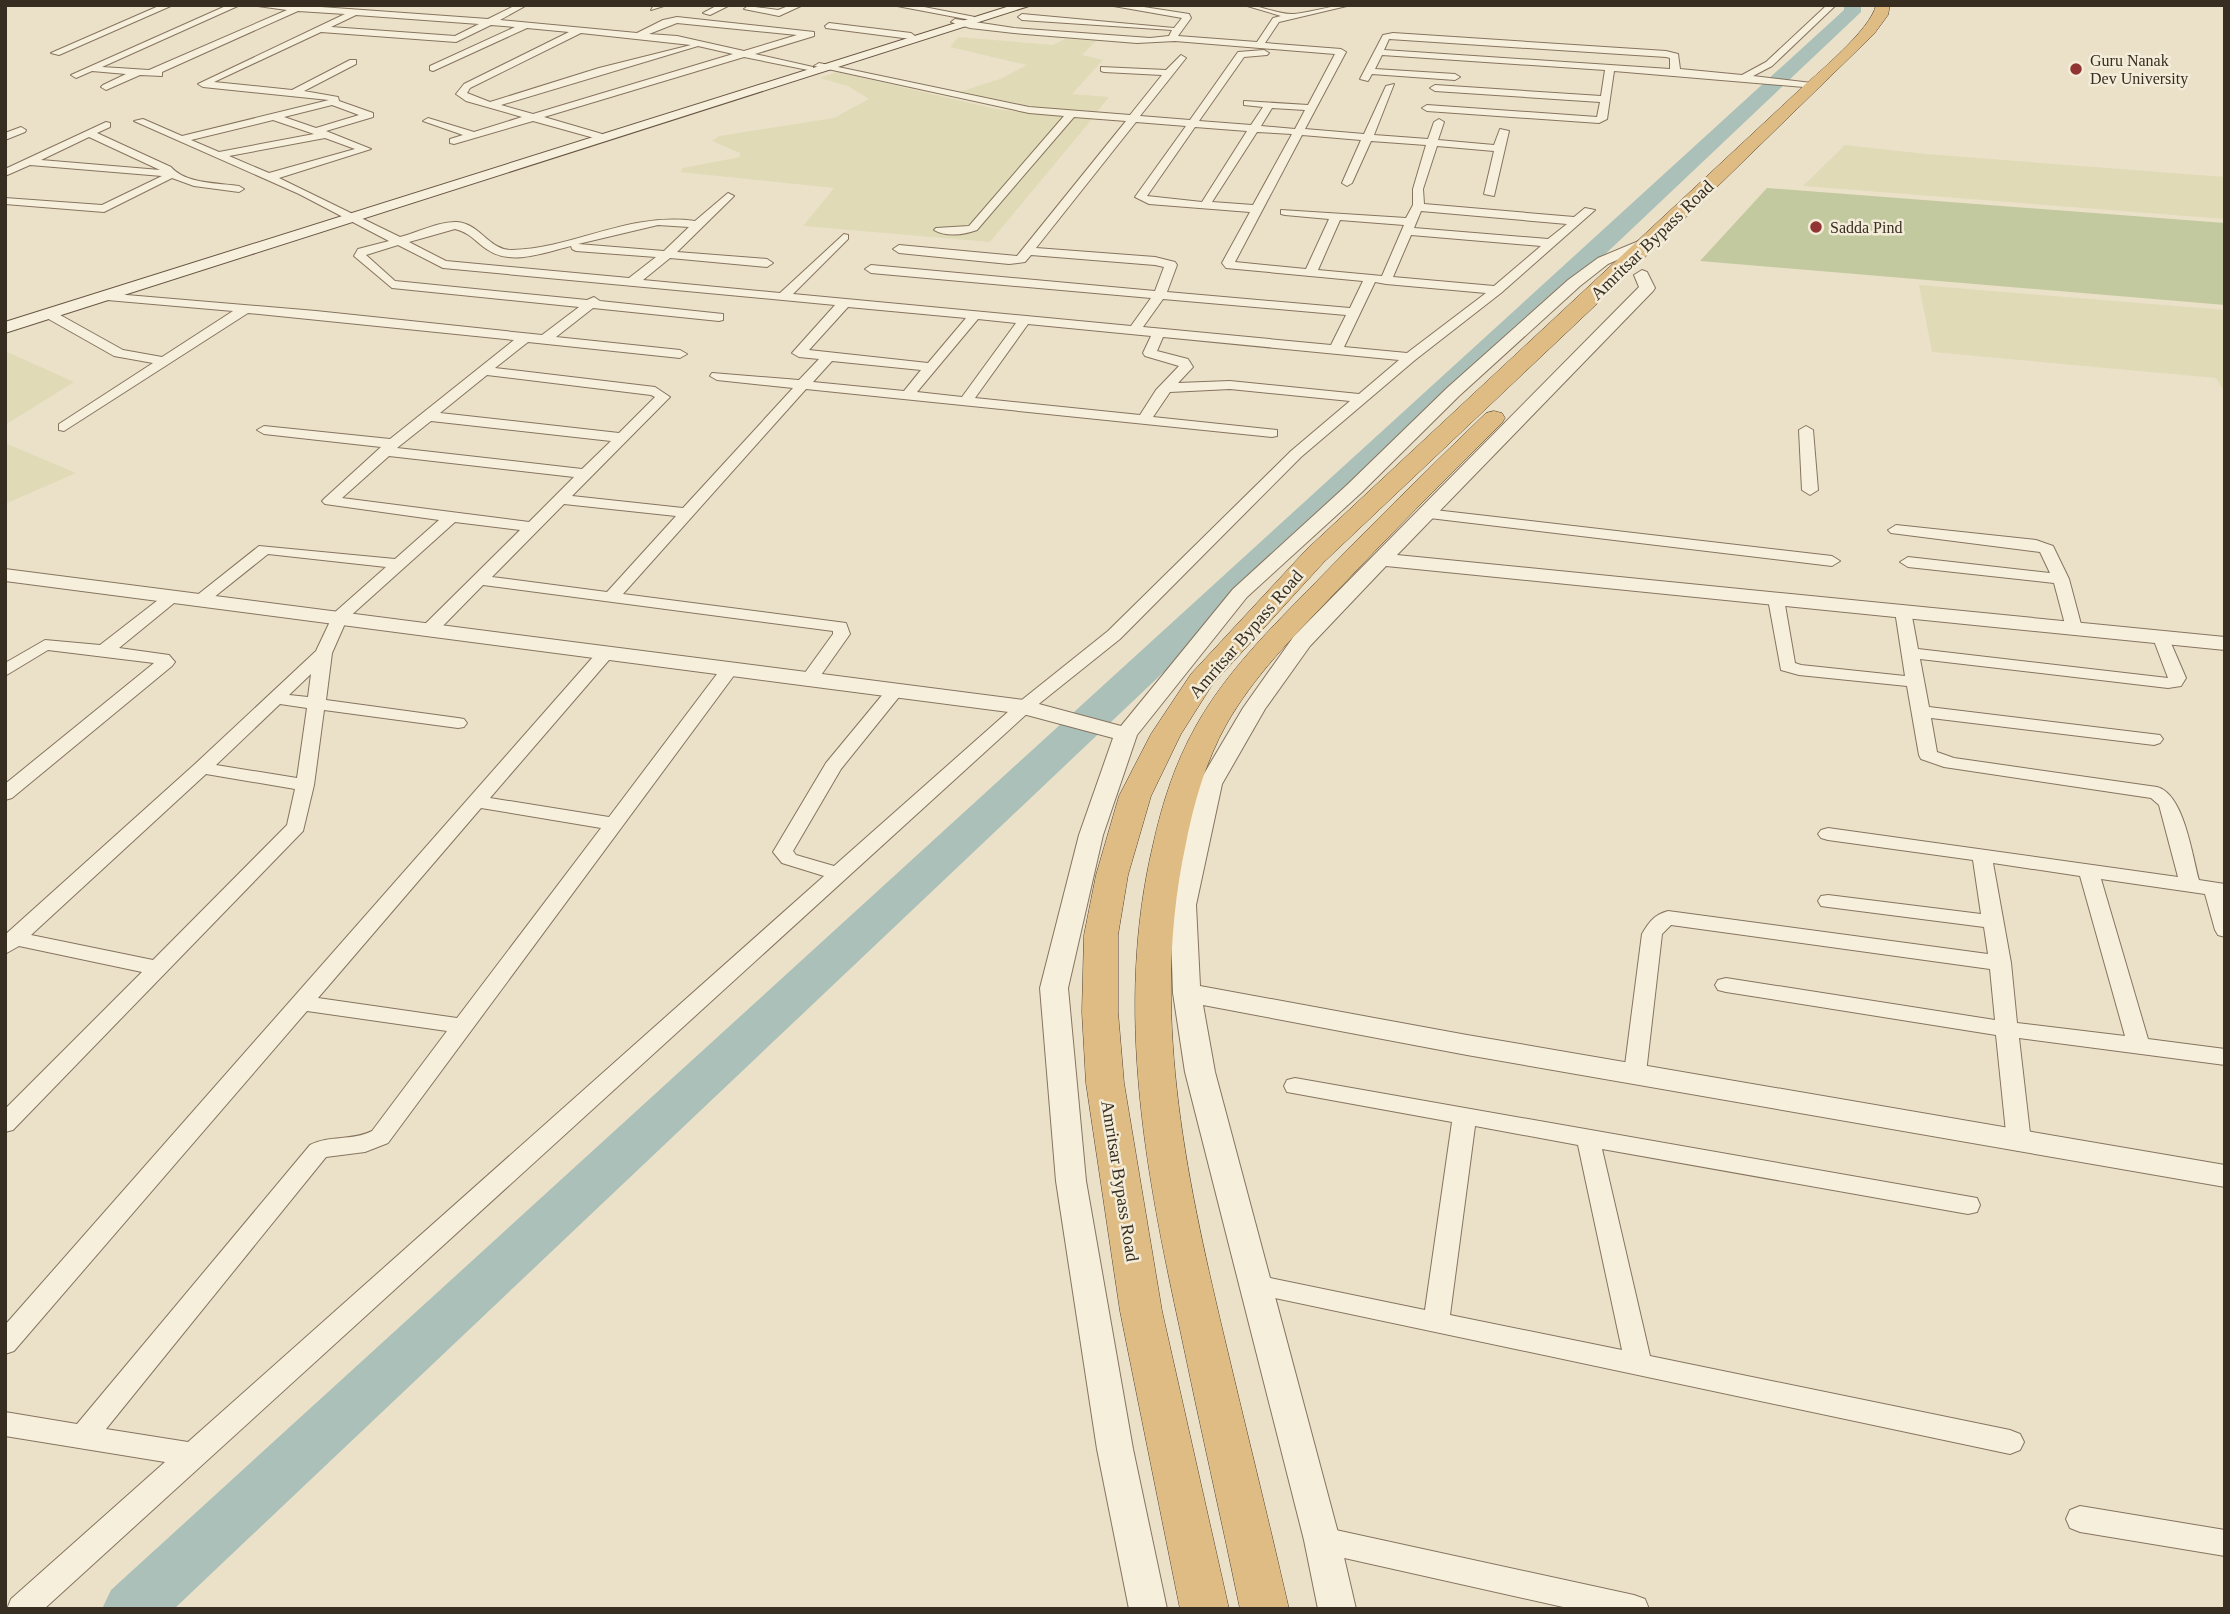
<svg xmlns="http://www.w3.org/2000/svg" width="2230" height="1614" font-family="'Times New Roman',serif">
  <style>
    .farmland { fill: #e0dab7 }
    .green { fill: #c3c99e }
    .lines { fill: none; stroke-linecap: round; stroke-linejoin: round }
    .river { fill: #aac0b9; fill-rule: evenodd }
    .minor-casing { stroke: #86745f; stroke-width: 2 }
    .tertiary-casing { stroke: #86745f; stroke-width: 2 }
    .secondary-casing { stroke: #685642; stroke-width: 2 }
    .trunk-casing { stroke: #544333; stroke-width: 1 }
    .minor { fill: #f6efdc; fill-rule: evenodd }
    .tertiary { fill: #f6efdc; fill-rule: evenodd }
    .secondary { fill: #f6efdc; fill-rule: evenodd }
    .trunk { fill: #debc84; fill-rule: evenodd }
    .poi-dot { fill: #903534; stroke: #f3ecd8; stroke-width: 2.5 }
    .labels { text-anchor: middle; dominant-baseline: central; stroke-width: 5; stroke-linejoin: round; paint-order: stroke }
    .far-poi-label { font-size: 16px; fill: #382d21; stroke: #f3ecd8; text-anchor: start }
    .street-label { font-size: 18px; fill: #382d21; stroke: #f3ecd8 }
  </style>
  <rect width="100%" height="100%" fill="#ebe1c9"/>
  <!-- farmland -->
  <path class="farmland" d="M 958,37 L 1053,45 L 1065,39 L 1096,41 L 1082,55 L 1103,60 L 1072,94 L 1109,97 L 1096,113 L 1005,104 L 956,93 L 1000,79 L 1027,65 L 950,47 Z
    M 837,72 L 996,109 L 1092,119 L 990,242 L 803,226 L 834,188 L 680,172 L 683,168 L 740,157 L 740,153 L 712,141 L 719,136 L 834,118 L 869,99 L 848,86 L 820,78 Z
    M 1845,145 L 1926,154 L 2225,177 L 2225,219 L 1803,186 Z
    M 1919,285 L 2225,310 L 2225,393 L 2216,378 L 1932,352 Z
    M 5,351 L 74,382 L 5,425 Z
    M 5,443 L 50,462 L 76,473 L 5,504 Z"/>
  <!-- green -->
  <path class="green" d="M 1767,188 L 2225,223 L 2225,305 L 1700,261 Z"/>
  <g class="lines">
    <!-- river -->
    <path class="river" d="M 1844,5 L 1861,5 L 1861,12 L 174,1609 L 102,1609 L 111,1590 L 1844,10 Z"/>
    <defs>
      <path id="minor" d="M 161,5 L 173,5 L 59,55 L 51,53 Z
        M 228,5 L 240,5 L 102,67 L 149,70 L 287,10 L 250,5 L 293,5 L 488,19 L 516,5 L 527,5 L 500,20 L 637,33 L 663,20 L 677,17 L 814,32 L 814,36 L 755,54 L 813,67 L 813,71 L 744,57 L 544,117 L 609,136 L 610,138 L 605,141 L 533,121 L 454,144 L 450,143 L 450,139 L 463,135 L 423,121 L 428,118 L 474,132 L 522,117 L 466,101 L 456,94 L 464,84 L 569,32 L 527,28 L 433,71 L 430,70 L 430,66 L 515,27 L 491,25 L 456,42 L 321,32 L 214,82 L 292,90 L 350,60 L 356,60 L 356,64 L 304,91 L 338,97 L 339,101 L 373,113 L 373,117 L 326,131 L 371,149 L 279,178 L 400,237 C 417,233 439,221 457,222 C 479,223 490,251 512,250 C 577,248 626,212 695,221 L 728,193 L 734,196 L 732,198 L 677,252 L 767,259 L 773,263 L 767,267 L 670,258 L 643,280 L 780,293 L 844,234 L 848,235 L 848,239 L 793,294 L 1131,326 L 1151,298 L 871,273 L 865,269 L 871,265 L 1155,291 L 1164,267 L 1155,265 L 1031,255 L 1025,262 L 1009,264 L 899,253 L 893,249 L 899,245 L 1017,256 L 1126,121 L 1074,117 L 977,230 C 964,235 945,237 934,230 L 936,228 L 969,226 L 1064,116 L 1029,113 L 814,66 L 819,63 L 1029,107 L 1130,115 L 1162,75 L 1104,72 L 1101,71 L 1101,67 L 1166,70 L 1181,55 L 1186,58 L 1140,116 L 1190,120 L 1238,52 L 1264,50 L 1269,53 L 1267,55 L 1244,57 L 1199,121 L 1251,125 L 1263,107 L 1244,105 L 1244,101 L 1308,105 L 1335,54 L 1175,41 L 1137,43 L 1014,33 L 970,28 L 951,22 L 955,19 L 1014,28 L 1150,38 L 1169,36 L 1172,30 L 1022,20 L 1018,17 L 1022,14 L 1174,28 L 1182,18 L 1108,5 L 1131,5 L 1189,14 L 1191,18 L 1178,36 L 1257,42 L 1273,18 L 1281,16 L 1244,5 C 1261,5 1278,15 1294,14 C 1314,12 1331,5 1351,5 L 1279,22 L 1265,43 L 1341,49 L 1346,52 L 1305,129 L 1364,134 L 1386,86 L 1394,84 L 1374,135 L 1428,139 L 1434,122 L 1439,119 L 1444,122 L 1438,140 L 1494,145 L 1500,129 L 1509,131 L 1494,196 L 1484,194 L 1494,151 L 1437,146 L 1423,189 L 1424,204 L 1574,217 L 1585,208 L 1595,210 L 1501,293 L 1415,360 L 1301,457 L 1120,639 L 1030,711 L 44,1609 L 7,1609 L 11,1599 L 165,1462 L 5,1436 L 5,1412 L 77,1424 L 310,1145 C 329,1135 353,1141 372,1131 L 447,1031 L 307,1011 L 14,1351 L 5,1354 L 5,1325 L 600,649 L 612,649 L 615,653 L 490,798 L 609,817 L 723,666 L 729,665 L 738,670 L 388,1143 L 365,1152 L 326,1157 L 106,1429 L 188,1442 L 824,876 L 782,863 L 773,852 L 826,763 L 888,688 L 900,688 L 903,692 L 841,769 L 793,851 L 796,855 L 834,866 L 1018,703 L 1108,631 L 1291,451 L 1350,401 L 1230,389 L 1170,392 L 1153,417 L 1277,430 L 1277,436 L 1272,437 L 806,389 L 623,594 L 846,623 L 850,634 L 814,685 L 808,686 L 799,681 L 833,634 L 833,631 L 483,585 L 435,634 L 423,634 L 421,630 L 423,626 L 520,530 L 455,522 L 347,619 L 332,653 L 326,700 L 458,718 L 464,719 L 467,723 L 464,727 L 458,728 L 324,710 L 314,785 L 303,831 L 13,1130 L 5,1132 L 5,1109 L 142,972 L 19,946 L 5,954 L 7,933 L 195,764 L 316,651 L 334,613 L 386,567 L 268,554 L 208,602 L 196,602 L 194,599 L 196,596 L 259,546 L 395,559 L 439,520 L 325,504 L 322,501 L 325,498 L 381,447 L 264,434 L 257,430 L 264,426 L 390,439 L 514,340 L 248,313 L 64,431 L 59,430 L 59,424 L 153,363 L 114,356 L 45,317 L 45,311 L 53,311 L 123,350 L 162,357 L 233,311 L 107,300 L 101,296 L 103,293 L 316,311 L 542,335 L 579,307 L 392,288 L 354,256 L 358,249 L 389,241 L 299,194 L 134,121 L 143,119 L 182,136 L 329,100 L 203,87 L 198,84 L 345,14 L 298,11 L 162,72 L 162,76 L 140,75 L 106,90 L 101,87 L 103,85 L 126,74 L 92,71 L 76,78 L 71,75 ZM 356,15 L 479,24 L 455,36 L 331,27 ZM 677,23 L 797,35 L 744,51 L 677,36 L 649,34 ZM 581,33 L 691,45 L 599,68 L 490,102 L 467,93 L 470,88 ZM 698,46 L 733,54 L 533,114 L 501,105 ZM 332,105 L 359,115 L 316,128 L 284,117 ZM 1272,108 L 1305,110 L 1295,129 L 1261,126 ZM 273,120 L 314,134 L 219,152 L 191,140 ZM 1136,122 L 1186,126 L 1135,197 L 1149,204 L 1250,212 L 1222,263 L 1226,268 L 1363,281 L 1350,308 L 1167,292 L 1177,265 L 1175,262 L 1155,257 L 1036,248 ZM 1195,127 L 1247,131 L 1202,202 L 1147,196 ZM 1257,132 L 1292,134 L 1253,205 L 1212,202 ZM 1302,135 L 1361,140 L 1342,183 L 1347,186 L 1352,183 L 1371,141 L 1426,145 L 1413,189 L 1413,205 L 1406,218 L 1281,210 L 1281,214 L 1285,215 L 1329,219 L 1306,269 L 1235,262 ZM 325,138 L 355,149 L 269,173 L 229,156 ZM 1421,211 L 1567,224 L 1548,239 L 1414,228 ZM 1340,220 L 1404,225 L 1382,276 L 1318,270 ZM 658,225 L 689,227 L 664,251 L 578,244 ZM 455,229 C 469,232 477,243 488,250 C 512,266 546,252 571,246 L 572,249 L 576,251 L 656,257 L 629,278 L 446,261 L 409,242 ZM 1411,235 L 1541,246 L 1494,286 L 1393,277 ZM 398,245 L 443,268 L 835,305 L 792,353 L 799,357 L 819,359 L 799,380 L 712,373 L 710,376 L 717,380 L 793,388 L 683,508 L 572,496 L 670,397 L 655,387 L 495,368 L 528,342 L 680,358 L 687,354 L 680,350 L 556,337 L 593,308 L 719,321 L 723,320 L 723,314 L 600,301 L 594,297 L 587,300 L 395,281 L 366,255 ZM 1375,282 L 1386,284 L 1486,293 L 1407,353 L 1344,347 ZM 1163,299 L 1346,315 L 1331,345 L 1143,327 ZM 848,307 L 966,318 L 928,363 L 809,350 ZM 978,319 L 1016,323 L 962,397 L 917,392 ZM 1028,324 L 1151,336 L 1143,353 L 1145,356 L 1179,366 L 1156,390 L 1140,415 L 975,398 ZM 1163,337 L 1399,360 L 1359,394 L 1230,381 L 1178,383 L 1193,367 L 1188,359 L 1157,351 ZM 832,361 L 921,370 L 904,391 L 813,382 ZM 487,375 L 651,395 L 655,397 L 619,433 L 440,413 ZM 431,421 L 611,441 L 582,469 L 397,448 ZM 389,456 L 574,477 L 529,522 L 342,498 ZM 564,504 L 676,516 L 607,592 L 492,577 ZM 311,674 L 308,697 L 289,695 ZM 280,704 L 307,708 L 297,778 L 216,765 ZM 206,774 L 295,789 L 287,825 L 153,960 L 31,935 ZM 481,808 L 601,828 L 457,1018 L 318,998 Z
        M 654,5 L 667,5 L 651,10 Z
        M 718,5 L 730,5 L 710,15 L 703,13 Z
        M 791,5 L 803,5 L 779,16 L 744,9 L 748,6 L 778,10 Z
        M 892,5 L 914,5 L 975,17 L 971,20 Z
        M 1827,5 L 1836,5 L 1772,66 L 1753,76 L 1812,83 L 1817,86 L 1815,88 L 1614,71 L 1607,119 L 1599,123 L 1427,111 L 1422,108 L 1427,105 L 1597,117 L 1600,102 L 1435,91 L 1430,88 L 1435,85 L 1601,96 L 1605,70 L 1382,55 L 1375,69 L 1455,74 L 1460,77 L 1455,80 L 1372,74 L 1368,81 L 1360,79 L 1383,35 L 1393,33 L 1666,51 L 1678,54 L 1680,69 L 1742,75 L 1766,62 ZM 1389,39 L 1666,57 L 1670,58 L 1670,69 L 1384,50 Z
        M 829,23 L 911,33 L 915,36 L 911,39 L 826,28 L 825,26 Z
        M 106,122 L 110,123 L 110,127 L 97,133 L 171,167 C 185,184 219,183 239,186 L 244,189 L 239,192 L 194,186 L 172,178 L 104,212 L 5,204 L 5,198 L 102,205 L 162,176 L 30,165 L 5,176 L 5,169 ZM 89,137 L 160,170 L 41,160 Z
        M 21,127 L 26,130 L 25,132 L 5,140 L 5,133 Z
        M 1806,426 L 1813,430 L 1818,490 L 1810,495 L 1802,490 L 1799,430 Z
        M 1426,509 L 1832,556 L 1840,561 L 1832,566 L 1421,517 L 1418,514 L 1421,511 Z
        M 1896,525 L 2036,540 L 2053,546 L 2069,579 L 2082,628 L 2074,633 L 2066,628 L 2054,583 L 1908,567 L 1900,562 L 1908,557 L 2050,573 L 2040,552 L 1891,533 L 1888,530 Z
        M 173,591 L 181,596 L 179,599 L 119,648 L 169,655 L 175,662 L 172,666 L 12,798 L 5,800 L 5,784 L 154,663 L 48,650 L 5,676 L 5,663 L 45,640 L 100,645 L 167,593 Z
        M 1776,594 L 1784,599 L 1795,663 L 1801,665 L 1905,676 L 1895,611 L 1903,606 L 1911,611 L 1918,649 L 2168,678 L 2153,638 L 2161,633 L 2167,634 L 2186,678 L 2181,686 L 2168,688 L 1920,659 L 1929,707 L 2160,735 L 2163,739 L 2160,743 L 2154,745 L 1931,718 L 1937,752 L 1954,758 L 2157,787 C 2184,794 2192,855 2199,880 L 2225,884 L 2225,937 L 2218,935 L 2215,930 L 2205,894 L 2101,879 L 2148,1039 L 2225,1049 L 2225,1065 L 2019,1038 L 2031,1142 L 2027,1148 L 2019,1151 L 2011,1148 L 2007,1142 L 1996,1035 L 1726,992 L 1718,990 L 1715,985 L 1718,980 L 1726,978 L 1995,1020 L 1990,969 L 1671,925 L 1662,934 L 1646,1073 L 1643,1079 L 1635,1081 L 1627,1079 L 1624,1073 L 1642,934 C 1649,922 1654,915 1668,911 L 1988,954 L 1984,927 L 1828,907 L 1821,906 L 1818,901 L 1821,896 L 1828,895 L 1981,914 L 1973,860 L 1828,840 L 1821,838 L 1818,834 L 1821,830 L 1828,828 L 2178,877 L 2159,805 L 2151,798 L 1944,767 L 1921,759 L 1919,755 L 1907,686 L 1799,675 L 1781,670 L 1768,599 ZM 1993,863 L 2080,876 L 2125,1036 L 2017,1023 L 2011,963 Z
        M 1295,1078 L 1977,1198 L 1980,1205 L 1977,1212 L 1968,1214 L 1602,1149 L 1650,1356 L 2010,1430 L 2020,1434 L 2024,1442 L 2020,1450 L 2010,1454 L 1247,1292 L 1243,1285 L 1247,1278 L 1256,1275 L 1425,1310 L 1452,1122 L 1287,1092 L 1284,1086 L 1287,1080 ZM 1475,1126 L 1578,1145 L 1622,1350 L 1450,1315 Z
        M 2080,1506 L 2225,1530 L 2225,1556 L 2080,1532 L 2070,1528 L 2066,1519 L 2070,1510 Z
        M 1322,1527 L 1634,1595 L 1645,1599 L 1649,1609 L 1572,1609 L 1322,1553 L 1312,1549 L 1307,1540 L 1312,1531 Z"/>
      <path id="tertiary" d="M 1653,235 L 1658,236 L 1660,239 L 1658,242 L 1608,264 L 1580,286 L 1459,396 L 1361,493 L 1247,597 L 1137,735 L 1103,835 L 1068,988 L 1086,1181 L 1133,1449 L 1167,1609 L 1129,1609 L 1097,1449 L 1056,1181 L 1040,988 L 1079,835 L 1113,738 L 1023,714 L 5,581 L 5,569 L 1024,700 L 1121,726 L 1233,589 L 1347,485 L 1447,388 L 1568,280 L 1598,258 Z
        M 1642,270 L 1647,272 L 1655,288 L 1653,291 L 1397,555 L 2225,637 L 2225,650 L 1386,566 L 1310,646 L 1265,709 L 1222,784 L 1196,905 L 1200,986 L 1467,1035 L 2225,1165 L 2225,1187 L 1467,1055 L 1203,1005 L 1215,1072 L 1340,1540 L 1356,1609 L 1318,1609 L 1304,1540 L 1185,1072 L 1173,993 L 1170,905 L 1198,784 L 1243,708 L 1294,636 L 1639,287 L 1634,275 Z"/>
      <path id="secondary" d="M 1013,5 L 1032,5 L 5,333 L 5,322 Z"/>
      <path id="trunk" d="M 1876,5 L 1890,5 L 1888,15 L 1874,34 L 1601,300 L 1324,562 L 1212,685 L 1181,734 L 1151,796 L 1128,875 L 1118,935 L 1118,1012 L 1124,1083 L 1162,1311 L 1229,1609 L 1180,1609 L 1120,1311 L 1086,1083 L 1082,1012 L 1084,935 L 1096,875 L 1119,796 L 1151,734 L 1191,674 L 1306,550 L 1795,94 C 1815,75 1871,30 1876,5 Z
        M 1494,411 L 1502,413 L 1505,418 L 1502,423 C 1444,480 1387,538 1331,597 C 1293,637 1253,677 1226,725 C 1206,761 1194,802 1186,843 C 1150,1008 1185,1171 1223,1332 C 1245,1425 1268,1517 1289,1609 L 1240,1609 C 1221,1517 1200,1426 1181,1334 C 1146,1173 1114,1009 1153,845 C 1162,804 1175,763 1196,726 C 1226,672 1272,627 1315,583 C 1371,525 1428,469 1486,413 Z"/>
    </defs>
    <!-- minor casing -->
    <use href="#minor" class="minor-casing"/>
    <!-- tertiary casing -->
    <use href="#tertiary" class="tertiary-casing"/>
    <!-- secondary casing -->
    <use href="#secondary" class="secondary-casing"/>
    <!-- trunk casing -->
    <use href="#trunk" class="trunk-casing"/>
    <!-- minor -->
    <use href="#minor" class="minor"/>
    <!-- tertiary -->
    <use href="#tertiary" class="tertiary"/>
    <!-- secondary -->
    <use href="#secondary" class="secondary"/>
    <!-- trunk -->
    <use href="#trunk" class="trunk"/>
  </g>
  <!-- markers -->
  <g class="poi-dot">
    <circle cx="2076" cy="69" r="7"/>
    <circle cx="1816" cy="227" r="7"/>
  </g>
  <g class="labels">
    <!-- far-poi labels -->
    <g class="far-poi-label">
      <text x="2090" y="60">Guru Nanak<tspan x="2090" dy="18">Dev University</tspan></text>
      <text x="1830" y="227">Sadda Pind</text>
    </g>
    <!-- street labels -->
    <g class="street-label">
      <text transform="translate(1652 240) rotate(-44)">Amritsar Bypass Road</text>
      <text transform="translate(1246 634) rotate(-49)">Amritsar Bypass Road</text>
      <text transform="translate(1120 1181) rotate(81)">Amritsar Bypass Road</text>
    </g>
  </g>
  <!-- border -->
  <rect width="2230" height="1614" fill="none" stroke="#382d21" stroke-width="14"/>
</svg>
